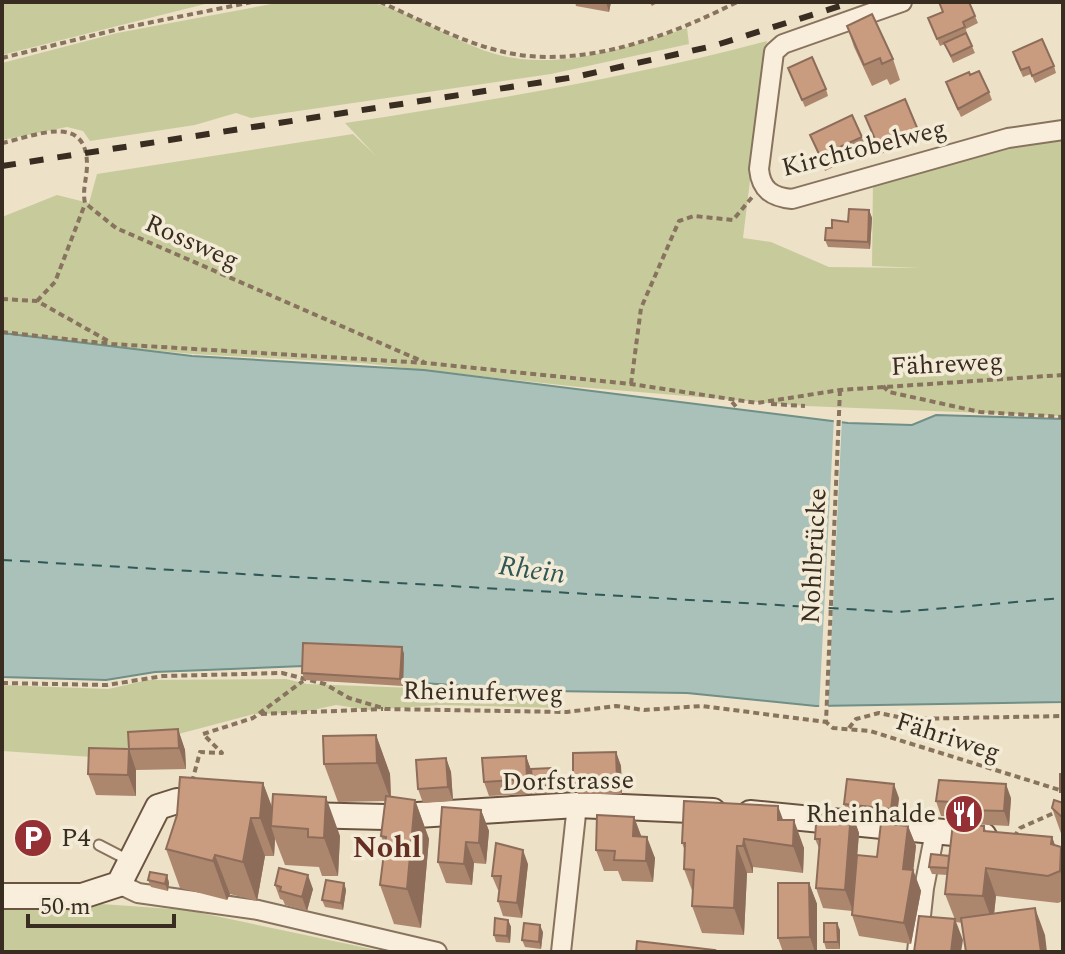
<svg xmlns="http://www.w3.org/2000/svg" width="1065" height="954" font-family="Spectral,serif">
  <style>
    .green { fill: #c7cb9c }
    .water { fill: #a9c1b9; stroke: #6f8f87; stroke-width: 2 }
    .pier { fill: #ede1c8 }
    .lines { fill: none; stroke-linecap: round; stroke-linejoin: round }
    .ferry { stroke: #315855; stroke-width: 2; stroke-dasharray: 10 8; stroke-linecap: butt }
    .lane-casing { stroke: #88735e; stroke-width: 13 }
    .street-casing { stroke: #88735e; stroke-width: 22 }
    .secondary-casing { stroke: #6a5441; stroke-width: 28 }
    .path { stroke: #88735e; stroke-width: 4; stroke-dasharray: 6 4; stroke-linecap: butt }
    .lane { stroke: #f8eedb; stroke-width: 9 }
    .street { stroke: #f8eedb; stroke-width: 18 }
    .secondary { stroke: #f8eedb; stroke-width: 24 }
    .rail { stroke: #392c21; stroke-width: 6; stroke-dasharray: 14 14; stroke-linecap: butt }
    .wall { fill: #ad866e }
    .shaded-wall { fill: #8d6d5a }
    .building { fill: #c99c80; stroke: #8d6d5a; stroke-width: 2 }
    .labels { text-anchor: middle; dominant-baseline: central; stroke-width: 7; stroke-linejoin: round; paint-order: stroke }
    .street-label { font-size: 26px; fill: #392c21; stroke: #f4ebd7 }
    .poi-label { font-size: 26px; fill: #392c21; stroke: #f4ebd7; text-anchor: end }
    .water-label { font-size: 28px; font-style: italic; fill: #315855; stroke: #f4ebd7 }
    .quarter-label { font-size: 30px; font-weight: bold; fill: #642e22; stroke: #f4ebd7 }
  </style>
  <rect width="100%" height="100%" fill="#ede1c8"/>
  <!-- green -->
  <path class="green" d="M 2,2 L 213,2 L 2,55 Z
    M 282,2 C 310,2 345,0 373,3 C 424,15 468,54 521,59 C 577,65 634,45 687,28 L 689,44 L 551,74 L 251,118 L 236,113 L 195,125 L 90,141 L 83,131 L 67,127 L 2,140 L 2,63 L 117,33 Z
    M 767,41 L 743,238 L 771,242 L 829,267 L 920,268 L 872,266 L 873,180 L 1008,143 L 1063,134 L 1063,416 L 805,406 L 579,387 L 361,363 L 193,354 L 2,337 L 2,217 L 57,195 L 89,203 L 97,174 L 353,134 L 375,155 L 345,123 C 487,101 628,78 767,41 Z
    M 286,679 L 307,684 L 549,693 L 564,708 L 440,705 L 369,710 L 336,705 L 299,713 L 254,714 L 92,757 L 2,751 L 2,685 L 108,689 L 148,680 Z
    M 101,904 L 187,910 L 386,952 L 2,952 L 2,905 Z"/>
  <!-- water -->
  <path class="water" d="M 2,333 L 192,356 L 424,370 L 848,423 L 912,425 L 936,415 L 1063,419 L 1063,702 L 816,706 L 687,693 L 549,691 L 405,682 L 348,668 L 304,666 L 155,672 L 106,680 L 2,677 Z"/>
  <!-- pier -->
  <path class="pier" d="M 834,417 L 842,418 L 828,710 L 819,710 Z"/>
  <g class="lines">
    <!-- ferry -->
    <path class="ferry" d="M 2,560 L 898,612 L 1063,598"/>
    <defs>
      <path id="lane" d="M 99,845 L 130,861"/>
      <path id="street" d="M 902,2 L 783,44 L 774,52 L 759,169 C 761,190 772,197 792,199 L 1008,138 L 1063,130
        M 119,884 L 138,893 L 258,910 L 437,952
        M 561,952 L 577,805
        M 917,952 L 924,888 L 935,832"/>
      <path id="secondary" d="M 750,813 L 984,836
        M 303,815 L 385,817 L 577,805 L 713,811
        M 2,896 L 82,896 L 119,884 L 158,807 L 177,801 L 211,804"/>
    </defs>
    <!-- lane casing -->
    <use href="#lane" class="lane-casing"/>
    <!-- street casing -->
    <use href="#street" class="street-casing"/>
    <!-- secondary casing -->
    <use href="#secondary" class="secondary-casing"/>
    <!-- path -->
    <path class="path" d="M 380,2 C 419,19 459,41 500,51 C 578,71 668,37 737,2
      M 2,58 L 123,28 L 252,2
      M 2,143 C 35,136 87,112 87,165 C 87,178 82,190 85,203 L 116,228 L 424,362
      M 2,299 L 37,301 L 110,342
      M 37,301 L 55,282 L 85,204
      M 2,332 L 112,344 L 426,363 L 631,384 L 757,403 L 840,390 L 1063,375
      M 631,384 L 641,308 L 679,221 L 694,216 L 733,220 L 753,196
      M 883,386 L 889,392 L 980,412 L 1063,417
      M 840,390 L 826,722 L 833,728 L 870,731 L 1063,791
      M 732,402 L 738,409
      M 771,404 L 805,406
      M 2,683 L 107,685 L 163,676 L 282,673 L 325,684 L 349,698 L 386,709 L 567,712 L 616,706 L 644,710 L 702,706 L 826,722
      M 261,714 L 383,709
      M 849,728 L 856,719 L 879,713 L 908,719 L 1063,716
      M 192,782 L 200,752 L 222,753 L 203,734 L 253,718 L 303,681
      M 1014,837 L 1020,828 L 1063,809"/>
    <!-- lane -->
    <use href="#lane" class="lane"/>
    <!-- street -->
    <use href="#street" class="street"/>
    <!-- secondary -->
    <use href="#secondary" class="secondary"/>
    <!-- rail -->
    <path class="rail" d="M 2,166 L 575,77 L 713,46 L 853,2"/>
  </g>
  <!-- wall -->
  <path class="wall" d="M 575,2 L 611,2 L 609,12 L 576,6 Z
    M 649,2 L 659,2 L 652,6 Z
    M 969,2 L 978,23 L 966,29 L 967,35 L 975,53 L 953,63 L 945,44 L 940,46 L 928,18 Z
    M 847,26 L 893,59 L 900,80 L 890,85 L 887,79 L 872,86 L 854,47 Z
    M 1015,59 L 1054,66 L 1056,73 L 1035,83 L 1031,74 L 1023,77 Z
    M 791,75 L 826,89 L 828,96 L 805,107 Z
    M 970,75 L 989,92 L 992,100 L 961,117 L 948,89 Z
    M 905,99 L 921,137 L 881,154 L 865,116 Z
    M 810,135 L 862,137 L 867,151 L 825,171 Z
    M 869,210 L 872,218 L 870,249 L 828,247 L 825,240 L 832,228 L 848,222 Z
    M 402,647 L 404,654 L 403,686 L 305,680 L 302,673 Z
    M 178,729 L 185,750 L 186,769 L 136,770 L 136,796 L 96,795 L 88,774 L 129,749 Z
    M 376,735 L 390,774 L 391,797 L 415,800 L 429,839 L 421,928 L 394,924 L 380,885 L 385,847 L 381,836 L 385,801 L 338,802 L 324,764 Z
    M 616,752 L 621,766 L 622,794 L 578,794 L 573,780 Z
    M 526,756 L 531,770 L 532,794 L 489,796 L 484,782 Z
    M 446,758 L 451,772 L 453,801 L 423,803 L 418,789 Z
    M 552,768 L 554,775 L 556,793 L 536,794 L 533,787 Z
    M 263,783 L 272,807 L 340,836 L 338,876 L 322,876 L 319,867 L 285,865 L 275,839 L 274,856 L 265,856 L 257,901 L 230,894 L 227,900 L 180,888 L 166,849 Z
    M 899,798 L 896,823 L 854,818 L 859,833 L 857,855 L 877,857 L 908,826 L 916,846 L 913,870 L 921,891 L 911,944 L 859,936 L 852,915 L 852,911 L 823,908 L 816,888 L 819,848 L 815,839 L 847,812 L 844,804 Z
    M 1011,798 L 1009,826 L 972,824 L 970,817 L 941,816 L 936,801 Z
    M 1063,803 L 1063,839 L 1052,808 Z
    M 481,810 L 489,831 L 486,864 L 474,863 L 472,885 L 446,883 L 438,862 Z
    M 634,817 L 641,836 L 655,858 L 653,882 L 622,881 L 618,871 L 604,871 L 596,850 Z
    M 784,820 L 804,848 L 803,873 L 753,867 L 753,873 L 747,873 L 744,935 L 702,933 L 692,906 L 693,893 L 684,869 L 685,851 L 682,843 Z
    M 984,826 L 986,831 L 1052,837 L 1055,845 L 1063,853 L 1063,901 L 1058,903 L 996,896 L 994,914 L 1045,935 L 956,922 L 963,940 L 945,894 L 947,875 L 932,874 L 929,867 L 949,856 Z
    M 528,864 L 522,918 L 503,916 L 498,901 L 500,890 L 498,890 L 492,876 Z
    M 167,875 L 169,883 L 168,891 L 151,887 L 148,880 Z
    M 344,883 L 346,890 L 343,910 L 325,907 L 322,900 Z
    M 809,883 L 817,904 L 817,952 L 783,952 L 778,938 Z
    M 275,885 L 313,889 L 307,911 L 285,905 L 283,900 L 280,899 Z
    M 508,920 L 511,927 L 510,943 L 496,942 L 494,935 Z
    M 840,930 L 840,949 L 826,949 L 824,942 Z
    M 543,932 L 541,949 L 525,947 L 522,940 Z"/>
  <!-- shaded-wall -->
  <path class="shaded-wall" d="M 606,2 L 611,2 L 609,12 Z
    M 869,210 L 872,218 L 870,249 L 868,242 Z
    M 402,647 L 404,654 L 403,686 L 400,679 Z
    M 178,729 L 185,750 L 186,769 L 179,748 Z
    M 376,735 L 390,774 L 391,801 L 377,763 Z
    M 129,749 L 136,770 L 136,796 L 128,775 Z
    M 616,752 L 621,766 L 622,794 L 617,780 Z
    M 526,756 L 531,770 L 532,794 L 527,779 Z
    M 446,758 L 451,772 L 453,801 L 448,787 Z
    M 552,768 L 554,775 L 556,793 L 553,785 Z
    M 263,783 L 277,821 L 271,826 L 275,839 L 274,856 L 260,818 Z
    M 894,784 L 899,798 L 896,823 L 891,809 Z
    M 1006,784 L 1011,798 L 1009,826 L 1004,811 Z
    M 326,797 L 340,836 L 338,876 L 324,838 Z
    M 415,800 L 429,839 L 421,928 L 407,889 Z
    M 778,806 L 788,833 L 788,847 L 778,820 Z
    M 481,810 L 489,831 L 486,864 L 479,843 Z
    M 851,812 L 859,833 L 853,911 L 845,890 Z
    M 634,817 L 642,838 L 633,836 Z
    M 251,818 L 265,856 L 257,901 L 243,862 Z
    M 794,820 L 804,848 L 803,873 L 793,846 Z
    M 908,826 L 916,846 L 913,873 L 913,870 L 921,891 L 911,944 L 904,923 L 903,869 Z
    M 647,837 L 655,858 L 653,882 L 646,861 Z
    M 1052,837 L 1060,860 L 1061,847 L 1063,853 L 1063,880 L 1051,844 Z
    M 744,839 L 753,867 L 753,873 L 743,846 Z
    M 466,842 L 474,863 L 472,885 L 464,864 Z
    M 737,846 L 747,873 L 744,935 L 734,908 Z
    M 523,850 L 528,864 L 522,918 L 517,903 Z
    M 215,855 L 230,894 L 227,900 L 213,861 Z
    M 986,868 L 996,896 L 993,923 L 983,896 Z
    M 167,875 L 169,883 L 168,891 L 165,884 Z
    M 308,875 L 313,889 L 307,911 L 302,897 Z
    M 344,883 L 346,890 L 343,910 L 341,903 Z
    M 809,883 L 817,904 L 817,952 L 815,952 L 810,937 Z
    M 1035,908 L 1045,935 L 1047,952 L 1041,952 Z
    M 955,919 L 963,940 L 961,952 L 951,952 Z
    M 508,920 L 511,927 L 510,943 L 507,936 Z
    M 837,923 L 840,930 L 840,949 L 838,942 Z
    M 540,925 L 543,932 L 541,949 L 539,942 Z"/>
  <!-- building -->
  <path class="building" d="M 939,2 L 969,2 L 975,16 L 963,22 L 965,27 L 937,39 L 928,18 L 943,12 Z
    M 872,14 L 893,59 L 882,64 L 880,58 L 864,65 L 847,26 Z
    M 966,33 L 972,46 L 951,56 L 944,43 Z
    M 1042,39 L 1054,66 L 1032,76 L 1029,67 L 1021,70 L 1013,52 Z
    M 812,57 L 826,89 L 802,100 L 788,68 Z
    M 979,71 L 989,92 L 958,109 L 946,82 L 969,72 L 970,75 Z
    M 905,99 L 918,130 L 878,146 L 865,116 Z
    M 852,115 L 862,137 L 820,156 L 810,135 Z
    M 849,209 L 869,210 L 868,242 L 825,240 L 826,228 L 832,228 L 832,220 L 848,222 Z
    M 303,643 L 402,647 L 400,679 L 302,673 Z
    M 178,729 L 179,748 L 129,749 L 128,775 L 88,774 L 89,748 L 129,749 L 128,732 Z
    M 376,735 L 377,763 L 324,764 L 323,736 Z
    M 616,752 L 617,780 L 573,780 L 573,753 Z
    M 526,756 L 527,779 L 484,782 L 482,758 Z
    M 446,758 L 448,787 L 418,789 L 416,760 Z
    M 552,768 L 553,785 L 533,787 L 531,769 Z
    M 1060,774 L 1063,774 L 1063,792 L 1060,792 Z
    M 180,777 L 263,783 L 260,818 L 251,818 L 243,862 L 215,855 L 213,861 L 166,849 L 177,815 Z
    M 847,779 L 894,784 L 891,809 L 844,804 Z
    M 939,780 L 1006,784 L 1004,811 L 967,810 L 967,803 L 936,801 Z
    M 273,794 L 326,797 L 324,838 L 308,837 L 308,829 L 271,826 Z
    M 386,796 L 415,800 L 407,889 L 380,885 L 386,837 L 381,836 Z
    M 1054,800 L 1063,803 L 1063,818 L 1052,808 Z
    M 684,801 L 778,806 L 778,820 L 794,820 L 793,846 L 744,839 L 743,846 L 737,846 L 734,908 L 692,906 L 694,870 L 684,869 L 685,843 L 682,843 Z
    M 442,807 L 481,810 L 479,843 L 466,842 L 464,864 L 438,862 Z
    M 817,809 L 851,812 L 845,890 L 816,888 L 820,839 L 815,839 Z
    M 597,815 L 634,817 L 633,836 L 647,837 L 646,861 L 614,860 L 615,851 L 596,850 Z
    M 881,823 L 908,826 L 903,869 L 913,870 L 904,923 L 852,915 L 857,855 L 877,857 Z
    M 953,823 L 984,826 L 984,831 L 1052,837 L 1051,844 L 1061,847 L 1060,871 L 1048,876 L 986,868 L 983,896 L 945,894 Z
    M 496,843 L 523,850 L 517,903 L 498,901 L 501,876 L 492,876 Z
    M 931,854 L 949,856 L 948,868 L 929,867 Z
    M 279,868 L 308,875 L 302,897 L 280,891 L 281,887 L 275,885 Z
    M 150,872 L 167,875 L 165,884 L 148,880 Z
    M 326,880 L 344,883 L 341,903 L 322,900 Z
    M 778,883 L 809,883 L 810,937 L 778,938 Z
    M 1035,908 L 1041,952 L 966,952 L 961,918 Z
    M 919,916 L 955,919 L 951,952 L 914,952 Z
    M 495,918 L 508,920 L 507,936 L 494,935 Z
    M 524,923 L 540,925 L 539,942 L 522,940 Z
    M 824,923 L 837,923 L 838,942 L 824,942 Z
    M 637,941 L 715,950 L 714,952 L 636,952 Z"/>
  <!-- icons -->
  <defs>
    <symbol id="restaurant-disc" viewBox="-11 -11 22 22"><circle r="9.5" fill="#953034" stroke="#f4ebd7"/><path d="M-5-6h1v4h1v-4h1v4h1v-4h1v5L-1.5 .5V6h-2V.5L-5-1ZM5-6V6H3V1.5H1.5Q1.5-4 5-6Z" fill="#fff"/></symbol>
    <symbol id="parking-disc" viewBox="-11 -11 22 22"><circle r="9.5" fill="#953034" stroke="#f4ebd7"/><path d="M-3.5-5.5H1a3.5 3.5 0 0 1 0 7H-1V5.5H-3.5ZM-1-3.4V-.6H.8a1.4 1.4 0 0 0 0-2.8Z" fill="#fff"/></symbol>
  </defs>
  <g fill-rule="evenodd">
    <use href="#restaurant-disc" x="942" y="792" width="44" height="44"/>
    <use href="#parking-disc" x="11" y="816" width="44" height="44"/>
  </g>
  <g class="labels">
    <!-- street labels -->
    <g class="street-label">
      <text transform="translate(864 148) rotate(-14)">Kirchtobelweg</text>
      <text transform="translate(192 242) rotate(24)">Rossweg</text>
      <text transform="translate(947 364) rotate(-3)">Fähreweg</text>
      <text transform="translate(814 556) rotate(-87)">Nohlbrücke</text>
      <text transform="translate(483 692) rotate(1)">Rheinuferweg</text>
      <text transform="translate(948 737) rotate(18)">Fähriweg</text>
      <text transform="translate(568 781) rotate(-1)">Dorfstrasse</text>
    </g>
    <!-- poi labels -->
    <g class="poi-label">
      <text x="936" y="814">Rheinhalde</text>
      <text x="61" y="838" text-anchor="start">P4</text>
    </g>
    <!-- water labels -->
    <g class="water-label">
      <text transform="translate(532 570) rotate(8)">Rhein</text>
    </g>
    <!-- quarter labels -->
    <g class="quarter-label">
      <text x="387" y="848">Nohl</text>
    </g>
  </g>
  <!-- border -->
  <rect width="1065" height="954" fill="none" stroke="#392c21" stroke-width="8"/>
  <!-- scale -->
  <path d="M28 914v12h146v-12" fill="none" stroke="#392c21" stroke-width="4"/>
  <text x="40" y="914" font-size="24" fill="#392c21" stroke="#f4ebd7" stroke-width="6" paint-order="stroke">50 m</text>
</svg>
